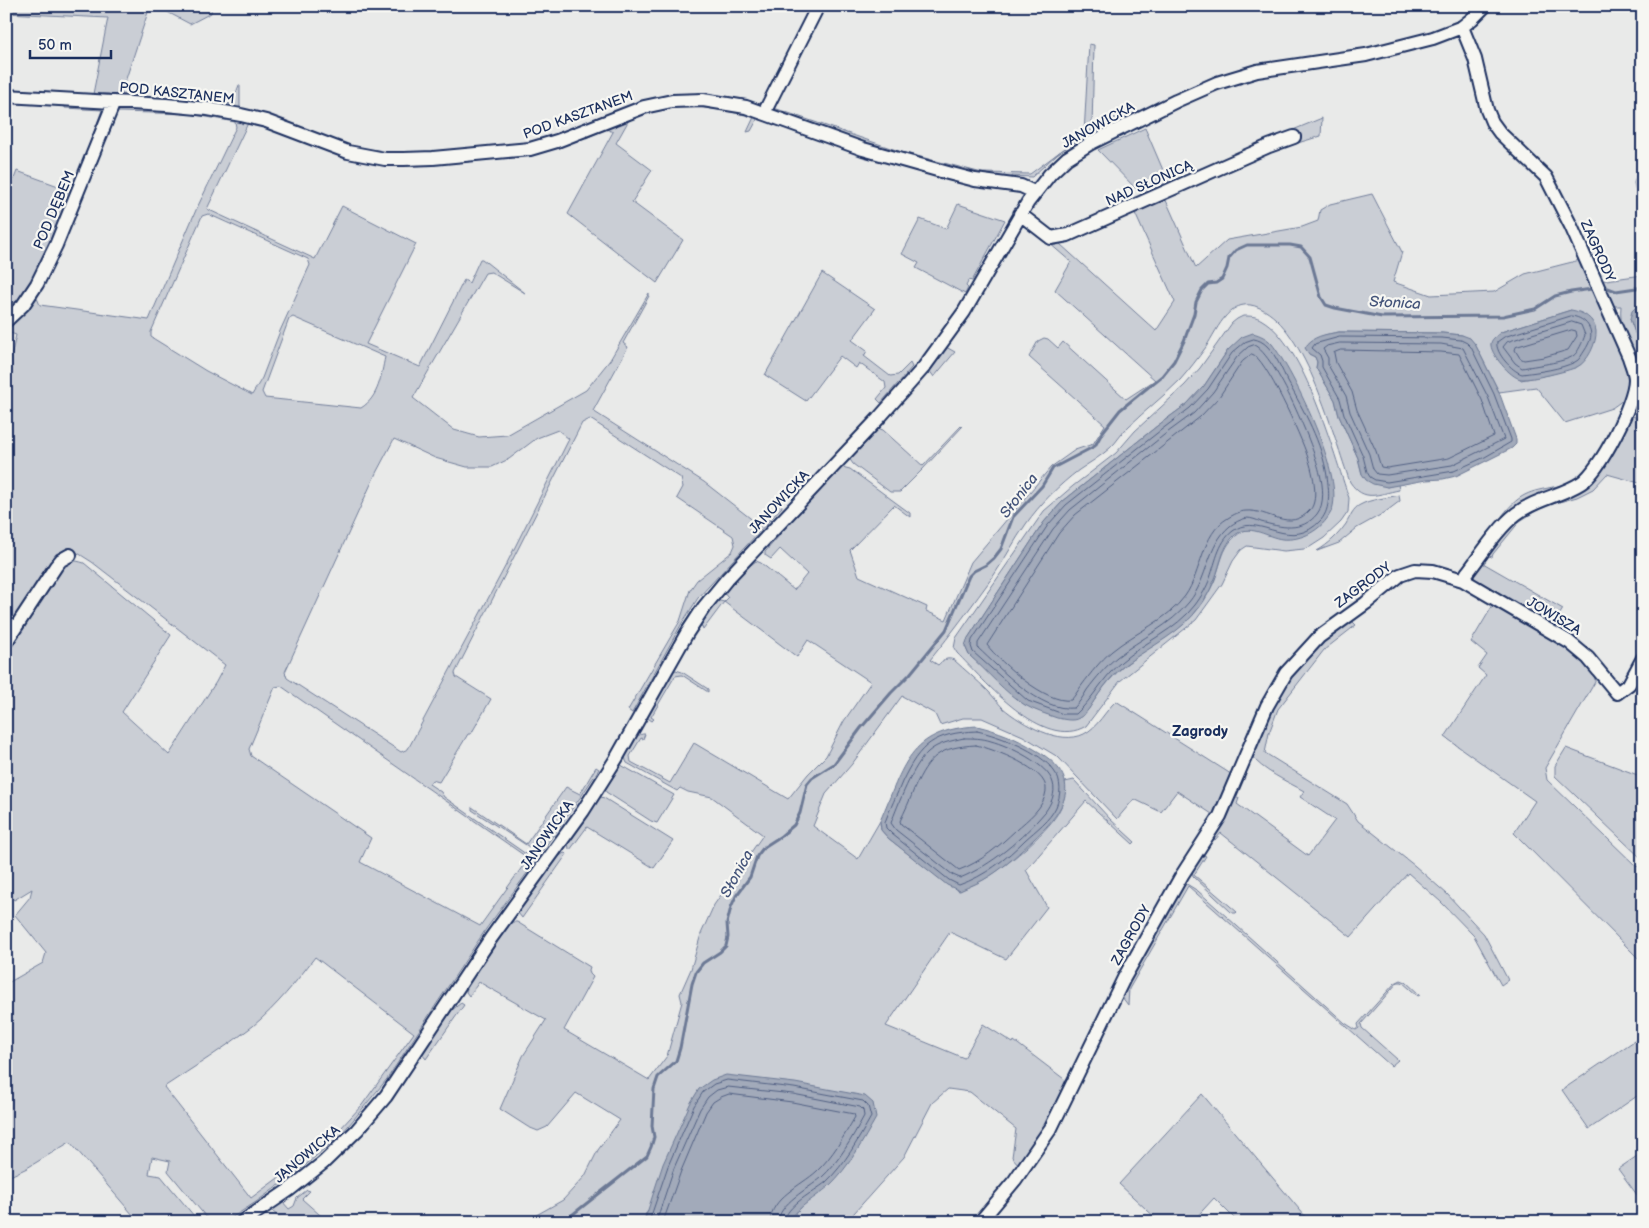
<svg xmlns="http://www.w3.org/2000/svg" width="1649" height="1228" font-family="'Balsamiq Sans',sans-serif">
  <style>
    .green { fill: #caced5; stroke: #727e9a; fill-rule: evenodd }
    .water { fill: #a2aaba; stroke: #6c7995 }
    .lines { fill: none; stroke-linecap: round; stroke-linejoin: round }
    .shore { stroke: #516083; stroke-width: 1 }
    .stream { stroke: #6c7995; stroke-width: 3 }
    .minor-casing { stroke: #1b2f5e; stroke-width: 16 }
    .minor { stroke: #f6f6f2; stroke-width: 12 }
    .labels { text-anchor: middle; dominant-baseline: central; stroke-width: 4.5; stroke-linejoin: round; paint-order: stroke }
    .street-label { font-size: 14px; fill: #1b2f5e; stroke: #f6f6f2 }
    .water-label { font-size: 15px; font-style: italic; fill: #44547a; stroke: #f6f6f2 }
    .neighbourhood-label { font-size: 15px; font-weight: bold; fill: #1b2f5e; stroke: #f6f6f2 }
  </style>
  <rect width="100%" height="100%" fill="#e9eae9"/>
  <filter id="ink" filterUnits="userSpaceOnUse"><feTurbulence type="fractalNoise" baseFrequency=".02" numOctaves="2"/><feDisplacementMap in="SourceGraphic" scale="10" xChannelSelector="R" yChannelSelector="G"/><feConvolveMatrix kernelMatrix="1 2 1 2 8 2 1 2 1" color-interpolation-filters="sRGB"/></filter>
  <g filter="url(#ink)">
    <!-- green -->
    <path class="green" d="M 6,6 L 150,6 L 121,94 L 232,104 L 239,85 L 240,85 L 240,107 L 239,109 L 109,99 L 109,94 L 102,94 L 100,98 L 62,94 L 93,94 L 108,18 L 6,13 Z
      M 156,6 L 212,6 L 211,13 L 190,24 Z
      M 821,6 L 824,6 L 774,108 L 902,152 L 982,173 L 1030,174 L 1084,134 L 1089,44 L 1094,45 L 1092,128 L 1127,112 L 1126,115 L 1085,134 L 1085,136 L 1058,153 L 1032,177 L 1012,176 L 1012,181 C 928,171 849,137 770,109 Z
      M 683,104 C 708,105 731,109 755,115 L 757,120 L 751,131 L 747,132 L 754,117 C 723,110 692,103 660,109 C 650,111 640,115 630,118 L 616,143 L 652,170 L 632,202 L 683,240 L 657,283 L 568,214 L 613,132 L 606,129 L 586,138 L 589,133 L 657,108 Z
      M 65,106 L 105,108 L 107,109 L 75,192 L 25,297 L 18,301 L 6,318 L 6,200 L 17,171 L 72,191 L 102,110 L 65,108 Z
      M 121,106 L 216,114 L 240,119 L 241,123 L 243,124 L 246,121 L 272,128 L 272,130 L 248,123 L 207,209 L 315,259 L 342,206 L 416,244 L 366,344 L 420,367 L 464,280 L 469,283 L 480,259 L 482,259 L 525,293 L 491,272 L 485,273 L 413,398 L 454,430 L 479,437 L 507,435 L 586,390 L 610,360 L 649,293 L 649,296 L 623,343 L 628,347 L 593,411 L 704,482 L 759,525 L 781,503 L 782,507 L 698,598 L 682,623 L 632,713 L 628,710 L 680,621 L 690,590 L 697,580 L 732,552 L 735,545 L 733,536 L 677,498 L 683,487 L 681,478 L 590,419 L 582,423 L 455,673 L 456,677 L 491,699 L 471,734 L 468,734 L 439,782 L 432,780 L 429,784 L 441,792 L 444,797 L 536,861 L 486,929 L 387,1079 L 344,1131 L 340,1129 L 362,1105 L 414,1033 L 315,957 C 296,982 277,1006 253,1026 C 225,1048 194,1067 164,1087 L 251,1198 L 316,1150 L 337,1132 L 339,1136 L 300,1170 L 256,1202 L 225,1222 L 216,1222 L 206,1217 L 168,1171 L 170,1161 L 152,1157 L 149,1174 L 161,1176 L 199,1222 L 139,1222 L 70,1142 L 27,1168 L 6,1178 L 6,984 L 43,963 L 46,953 L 15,915 L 30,897 L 32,889 L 14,900 L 6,891 L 6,751 L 13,745 L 6,737 L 6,649 L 61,565 C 70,560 75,560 84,563 L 171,635 L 122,712 L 169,755 L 216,682 L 225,665 L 92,562 L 73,550 L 66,552 L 57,560 L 6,637 L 6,379 L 16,335 L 10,333 L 6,335 L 6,325 L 25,305 L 40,286 L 113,115 L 117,108 ZM 118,112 L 190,114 L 235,122 L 236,127 L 196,210 L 149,320 L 40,305 L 37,298 L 66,234 L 114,117 ZM 208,214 L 308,259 L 310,265 L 280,331 L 262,378 L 252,395 L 206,371 L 151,337 L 151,332 L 202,216 ZM 293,317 L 385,357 C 381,376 379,397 361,408 L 265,398 L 262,392 L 289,319 ZM 558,430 L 569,439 L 507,563 L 408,749 L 401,752 L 287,678 L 285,672 L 376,473 L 394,439 L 435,458 L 467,467 L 492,467 L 509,459 L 537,438 ZM 281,686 L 525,856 L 525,863 L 480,926 L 360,862 L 371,838 L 251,756 L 249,749 L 275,687 Z
      M 1322,118 L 1321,136 L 1291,145 L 1294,132 L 1293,130 Z
      M 1145,128 L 1169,184 L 1143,196 L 1098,150 Z
      M 1643,151 L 1643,223 L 1634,183 Z
      M 1372,194 L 1402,252 L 1393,282 L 1431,295 L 1494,292 L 1525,274 L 1584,259 L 1631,377 L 1625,398 L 1619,403 L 1612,408 L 1565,423 L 1536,387 L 1499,392 L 1475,344 L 1462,335 L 1442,333 L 1339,332 L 1324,335 L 1309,354 L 1315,357 L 1317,362 L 1316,368 L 1335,400 L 1339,416 L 1358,458 L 1362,474 L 1387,487 L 1398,484 L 1399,490 C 1378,494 1364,503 1350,482 C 1333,436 1307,329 1260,308 C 1231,294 1218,328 1206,347 C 1198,358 1189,370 1180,380 C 1164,396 1146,410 1129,426 C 1122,432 1117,442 1110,448 C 1100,457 1089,463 1079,470 C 1059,485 1040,504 1026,524 C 1014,541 1005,559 994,575 C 973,604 952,633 930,660 L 938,665 C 943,660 947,657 954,660 C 965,670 977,680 988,691 C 993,696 998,703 1003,708 C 1022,724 1060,746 1084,734 C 1098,727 1105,711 1116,701 L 1234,776 L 1216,813 L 1212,814 L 1177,791 L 1161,812 L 1134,799 L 1117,819 L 1058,757 L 1023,736 L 982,718 L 963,718 L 940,725 L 935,714 L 902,696 L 852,764 L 826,794 L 813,826 L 858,859 L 880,821 L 881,830 L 888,838 L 947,884 L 959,891 C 970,886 981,882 991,875 C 1009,864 1052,828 1060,809 C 1065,800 1065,792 1065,782 L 1074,780 L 1110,819 L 1135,842 L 1133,844 L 1086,801 L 1026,870 L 1047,907 L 1006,959 L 950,932 L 886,1026 L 964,1058 L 983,1024 L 1013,1043 L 1014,1041 L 1068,1082 L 1046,1126 L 1019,1165 L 1012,1157 L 1016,1129 L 970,1092 L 948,1089 L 932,1103 L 904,1157 L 846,1222 L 788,1222 L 808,1200 L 829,1185 L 646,1213 L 644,1222 L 524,1222 L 563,1200 L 585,1176 L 598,1150 L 620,1120 L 576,1093 L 547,1127 L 538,1131 L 528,1127 L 500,1109 L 523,1056 L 546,1020 L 479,982 L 469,996 L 466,992 L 467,988 L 472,979 L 511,922 L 517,922 L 590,967 L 589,970 L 590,974 L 593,977 L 564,1030 L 649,1080 L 667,1056 L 682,1002 L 680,994 L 691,969 L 701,934 L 714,905 L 763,835 L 712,797 L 688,792 L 680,788 L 677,791 L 627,763 C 621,753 633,733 645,734 L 643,739 L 641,738 L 630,756 L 631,762 L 670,783 L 694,743 L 788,799 L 808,774 L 826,756 L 844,721 L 871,682 L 808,640 L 797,657 L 724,602 L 703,630 L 700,622 L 716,600 L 724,602 L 728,598 L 723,592 L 743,571 L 756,561 L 761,563 L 794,590 L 807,574 L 780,549 L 771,559 L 765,555 L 765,552 L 779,536 L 779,534 L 839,468 L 842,467 L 850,469 L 910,513 L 910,517 L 894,505 L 850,550 L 859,576 L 927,607 L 926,611 L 946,620 L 971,562 L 1051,467 L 1075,450 L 1093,444 L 1105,425 L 1029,357 L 1038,341 L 1044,338 L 1048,339 L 1058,348 L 1063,342 L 1126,399 L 1155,380 L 1055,290 L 1071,262 L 1027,224 L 1055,245 L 1057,244 L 1053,239 L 1079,235 L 1060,244 L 1156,331 L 1175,302 L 1134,211 L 1165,198 L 1196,268 L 1227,240 L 1302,227 L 1318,221 L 1320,210 L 1330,204 ZM 1571,310 L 1577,367 L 1548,375 L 1521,380 L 1501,332 Z
      M 958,204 L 1005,220 L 972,281 L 969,280 L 966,286 L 968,288 L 965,294 L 916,268 L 919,263 L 902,254 L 920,219 L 946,229 Z
      M 822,273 L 875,309 L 852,340 L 867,351 L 864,356 L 890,376 L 898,375 L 910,363 L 912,367 L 881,403 L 877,399 L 886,388 L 885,382 L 859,363 L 856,368 L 840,356 L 806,401 L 765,375 Z
      M 1643,275 L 1643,305 L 1637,306 L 1630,319 L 1643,355 L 1643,370 C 1640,367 1636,364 1634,361 C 1626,348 1619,320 1621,306 L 1612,306 L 1599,281 Z
      M 1243,316 C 1250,316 1256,316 1262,320 C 1305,345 1333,452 1349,498 L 1348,512 L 1341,522 L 1324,538 L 1310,547 L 1304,549 L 1284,551 L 1247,546 L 1241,550 L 1233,561 L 1222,584 L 1196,620 L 1120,681 L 1086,726 C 1043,752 984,680 957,653 L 954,648 L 956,638 L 1044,511 L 1073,486 L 1116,453 L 1135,431 L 1185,385 L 1200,368 L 1232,323 L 1237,319 ZM 1228,350 L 1247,529 C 1222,541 1223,559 1214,582 C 1210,590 1205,601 1199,608 C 1179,634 1148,646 1124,666 C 1109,679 1098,694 1088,710 L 1025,705 L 969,655 L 965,646 L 968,638 L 1044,522 L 1062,502 L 1157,426 L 1187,404 L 1204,386 Z
      M 946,347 L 955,352 L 934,377 L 929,370 Z
      M 1629,414 L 1643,421 L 1643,484 L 1607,474 L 1593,489 L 1577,497 L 1542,507 L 1520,521 L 1493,554 L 1492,557 L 1489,556 L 1495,547 L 1497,539 L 1513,521 L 1576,489 Z
      M 961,426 L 962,427 L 923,469 L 900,492 L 890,492 L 853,464 L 849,458 L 877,428 L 883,430 L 923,466 Z
      M 1562,485 L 1544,494 L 1505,518 L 1502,516 C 1522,490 1532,492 1562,485 Z
      M 1399,495 L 1400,501 L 1384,513 L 1357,528 L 1339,543 L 1317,551 C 1329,544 1338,535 1346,524 C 1350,517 1353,508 1360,505 C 1370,499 1388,498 1399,495 Z
      M 1483,563 L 1563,609 L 1551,628 L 1475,581 L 1474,574 Z
      M 1493,605 L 1502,611 L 1510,612 L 1568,645 L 1595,674 L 1595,682 L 1545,768 L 1547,780 L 1637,867 L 1643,861 L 1643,953 L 1638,958 L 1514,833 L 1535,801 L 1445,737 L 1486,675 L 1478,668 L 1487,655 L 1471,642 Z
      M 1350,619 L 1356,625 L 1324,650 L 1278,709 L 1269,733 L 1265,753 L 1347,804 L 1358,821 L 1415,866 L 1447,894 L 1484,934 L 1508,980 L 1501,985 L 1474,936 L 1441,902 L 1408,873 L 1351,937 L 1221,833 L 1215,840 L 1212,838 L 1232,801 L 1235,798 L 1239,798 L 1237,804 L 1308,856 L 1335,820 L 1300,797 L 1304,791 C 1288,782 1261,770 1251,755 C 1265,717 1283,675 1313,648 C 1325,638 1338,629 1350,619 Z
      M 676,670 L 682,672 L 708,689 L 708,692 L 682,675 L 675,676 L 651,717 L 654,719 L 652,721 L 646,717 L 670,673 Z
      M 1566,748 L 1643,777 L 1643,860 L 1555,776 L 1555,766 Z
      M 621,765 L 674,795 L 657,823 L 651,821 L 606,792 L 605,787 L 617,769 Z
      M 596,767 L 599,769 L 582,795 L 540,854 L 472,810 L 472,807 L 526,844 L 566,787 L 580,794 Z
      M 601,797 L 604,798 L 673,841 L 654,868 L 587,827 L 570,850 L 569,849 L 568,842 L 571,836 L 599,798 Z
      M 564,853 L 567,854 L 522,918 L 518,913 L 519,909 L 555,859 Z
      M 1201,854 L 1206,856 L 1194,875 L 1237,912 L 1236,913 L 1232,913 L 1193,876 L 1192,869 Z
      M 1185,883 L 1198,891 L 1345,1023 L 1356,1030 L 1359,1028 L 1358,1024 L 1395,983 L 1401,980 L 1406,982 L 1420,995 L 1418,996 L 1402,982 L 1398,982 L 1361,1024 L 1362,1028 L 1398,1060 L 1391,1066 L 1188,886 L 1129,989 L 1128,1005 L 1122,997 L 1121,993 L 1182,884 Z
      M 461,1003 L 464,1005 L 426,1059 L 422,1054 L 452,1010 Z
      M 1643,1035 L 1643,1092 L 1589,1129 L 1562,1090 Z
      M 1202,1094 L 1310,1222 L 1238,1222 L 1214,1198 L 1192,1222 L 1160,1222 L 1119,1184 Z
      M 1643,1152 L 1643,1203 L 1618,1169 Z
      M 307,1190 L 310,1191 L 302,1199 L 328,1222 L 284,1222 L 270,1209 L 282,1201 L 289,1209 L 294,1206 L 297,1198 Z"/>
    <!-- water -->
    <path class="water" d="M 1643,305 L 1643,355 L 1630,319 L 1632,311 L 1637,306 Z
      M 1571,310 C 1583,312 1594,318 1596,331 C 1597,342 1588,362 1577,367 C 1568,371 1531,380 1521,379 C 1511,378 1489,353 1491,343 C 1492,338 1498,335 1501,332 Z
      M 1339,332 L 1442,333 L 1462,335 L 1470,338 L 1475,344 L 1499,392 L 1516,439 L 1516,444 L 1512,448 L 1456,476 L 1443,479 L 1426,480 L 1387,487 L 1373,484 L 1366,480 L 1362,474 L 1358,458 L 1339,416 L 1335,400 L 1316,368 L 1317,362 L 1315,357 L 1309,354 L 1305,348 C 1311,336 1327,334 1339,332 Z
      M 1253,333 C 1260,335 1267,338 1272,344 C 1293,371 1347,480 1331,512 C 1322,530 1302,541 1282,539 C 1267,537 1252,525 1238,533 C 1221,544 1221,567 1213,583 C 1210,591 1205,599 1200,606 C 1183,632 1151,646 1126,664 C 1114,673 1104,686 1096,698 C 1091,705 1087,714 1079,718 C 1073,722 1063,719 1057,718 C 1046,714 1035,711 1025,705 C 1006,694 986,670 969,655 L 965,646 L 968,638 L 1044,522 L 1062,502 L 1157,426 L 1187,404 L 1204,386 L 1228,350 L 1242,337 Z
      M 977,726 C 998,731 1016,738 1034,749 C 1083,776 1069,807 1034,839 C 1020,852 1006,866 990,876 C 981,882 970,886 960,891 L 947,885 L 888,838 L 881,830 L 880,821 C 904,766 908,730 977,726 Z
      M 726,1075 L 795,1083 L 865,1096 L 873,1103 L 876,1118 C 863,1141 849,1167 829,1186 C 814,1199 800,1205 788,1222 L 644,1222 L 663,1164 L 690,1104 L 699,1089 L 712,1080 Z"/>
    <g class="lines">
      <!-- shore -->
      <path class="shore" d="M 1571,316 C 1583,317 1594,327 1590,340 C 1589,343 1587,347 1585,350 C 1582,354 1580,360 1575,362 C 1561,369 1538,372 1522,374 C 1512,371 1495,353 1497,342 L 1504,337 Z
        M 1572,322 L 1581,325 L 1585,335 C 1583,341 1578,353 1573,356 C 1565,362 1533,366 1522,368 L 1515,363 L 1503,347 L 1507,342 Z
        M 1572,330 L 1576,331 L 1577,336 L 1568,350 L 1544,357 L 1524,360 L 1520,358 L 1515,350 L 1516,347 Z
        M 1340,337 L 1442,338 L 1461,340 L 1467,343 L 1471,347 L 1494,394 L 1511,439 L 1511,442 L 1485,457 L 1454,471 L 1387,482 L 1375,480 L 1370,477 L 1367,472 L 1363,456 L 1344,414 L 1340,399 L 1322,367 L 1322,361 L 1320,355 L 1312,348 L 1315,344 Z
        M 1254,339 C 1259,340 1263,342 1267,346 C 1276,355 1282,370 1288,382 C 1304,411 1322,443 1327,476 C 1329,491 1331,508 1321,520 C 1291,553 1261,514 1236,529 C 1219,539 1216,561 1210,578 C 1207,587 1201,597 1195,605 C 1176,630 1144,642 1121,662 C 1103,677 1093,699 1076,714 L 1063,714 L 1028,701 L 973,652 L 971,646 L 972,640 L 1048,525 L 1066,505 L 1161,430 L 1190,408 L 1208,389 L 1232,353 L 1245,342 Z
        M 1340,343 L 1441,344 L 1463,348 L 1488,397 L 1504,439 L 1452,465 L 1387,475 L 1377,474 L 1373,469 L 1369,454 L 1350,412 L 1346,396 L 1328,365 L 1328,358 L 1323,349 L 1327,346 Z
        M 1254,345 C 1276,355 1315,449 1320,474 C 1323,486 1325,504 1317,514 C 1302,533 1280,527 1261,522 C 1257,520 1251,518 1247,518 C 1241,519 1234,523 1230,526 C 1207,545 1208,579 1189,602 C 1170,626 1141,638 1117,657 C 1106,666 1096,678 1087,690 C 1083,697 1079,703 1074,708 C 1040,712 1001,669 978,648 L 978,643 L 1053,529 L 1070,510 L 1164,435 L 1194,413 L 1213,392 L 1237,357 L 1248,347 Z
        M 1341,350 L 1441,352 L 1459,354 L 1482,400 L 1494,436 L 1449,458 L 1387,468 L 1381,467 L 1376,451 L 1357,410 L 1352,392 L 1336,363 L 1334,353 Z
        M 1252,354 C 1265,356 1302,439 1307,455 C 1312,468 1320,499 1310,510 C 1290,533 1268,509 1246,511 C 1240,511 1233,515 1228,518 C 1201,534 1202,572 1185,596 C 1167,621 1135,632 1112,651 C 1100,661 1091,673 1082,685 C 1078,690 1075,696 1071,700 C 1046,704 1001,663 987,645 L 1059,533 L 1075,515 L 1200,417 L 1219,397 L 1242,362 Z
        M 977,731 C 1000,736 1040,751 1054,771 C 1062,781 1061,795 1056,807 C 1050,820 1036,830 1025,840 C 1006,859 985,876 959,885 L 949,880 L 892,834 L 886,828 L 885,822 C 890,808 897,795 902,782 C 920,744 934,733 977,731 Z
        M 964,738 C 973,738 982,738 991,741 C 1009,746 1048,764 1053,783 C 1056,793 1051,804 1045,812 C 1022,839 992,865 960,878 L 953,875 L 896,830 L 891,823 C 898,805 913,765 928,752 C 938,743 951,741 964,738 Z
        M 976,745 C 993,749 1049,769 1046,791 C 1044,808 1028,819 1016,830 C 999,846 981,862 959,870 L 901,824 L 900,821 C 905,811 910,800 914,789 C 929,756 939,747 976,745 Z
        M 649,1222 L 668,1166 L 694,1106 L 703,1092 L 714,1084 L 727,1080 L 794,1088 L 863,1101 L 868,1106 L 871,1117 C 858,1140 845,1164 826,1182 C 814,1192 786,1205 784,1222
        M 656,1222 L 674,1168 L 700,1109 L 708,1097 L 717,1090 L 728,1087 L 793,1094 L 860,1107 L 863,1110 L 864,1116 C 852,1138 839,1162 821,1178 C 808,1189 779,1203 778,1222
        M 663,1222 L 681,1171 L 706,1112 L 713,1102 L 721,1097 L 729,1094 L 792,1102 L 854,1114 L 855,1117 C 844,1136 833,1156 817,1171 C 801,1186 771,1197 770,1222"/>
      <!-- stream -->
      <path class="stream" d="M 1605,287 L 1616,291 L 1643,287
        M 563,1222 L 647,1156 L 651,1147 L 654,1137 L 652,1126 L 654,1089 L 658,1077 L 676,1061 L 680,1048 L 692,984 L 696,972 L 703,963 L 720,952 L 726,946 L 728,937 L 727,923 L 731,907 L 736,896 L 750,877 L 757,856 L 764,847 L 781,836 L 794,825 L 800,813 L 807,784 L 812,778 L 834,764 L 861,728 L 891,693 L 910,674 L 946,630 L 969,576 L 974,571 L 986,565 L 994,558 L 1001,549 L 1013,517 L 1042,486 L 1053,468 L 1095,446 L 1102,433 L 1120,410 L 1162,376 L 1174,361 L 1184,341 L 1194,314 L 1196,302 L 1202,290 L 1208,284 L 1216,283 L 1222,279 L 1227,268 L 1229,258 L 1236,250 L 1247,245 L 1290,245 L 1301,247 L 1310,257 L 1321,297 L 1326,305 L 1335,308 L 1382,317 L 1503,316 L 1535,309 L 1555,296 L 1571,292 L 1592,289"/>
      <defs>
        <path id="minor" d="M 1462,27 L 1475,59 L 1487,110 L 1492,122 L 1500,133 L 1546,177 L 1571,226 L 1629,357 C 1631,364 1635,372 1635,379 C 1635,402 1600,471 1581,483 C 1561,496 1535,499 1516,514 C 1498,528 1481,555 1467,573 L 1463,580
          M 6,96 L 166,105 L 208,109 L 241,115 L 266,121 L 348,152 L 385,159 L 404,159 L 433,158 L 530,149 L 557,141 L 644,107 L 672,101 L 703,100 L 746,107 L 863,149 L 948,173 L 975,180 L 1021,186 L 1034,192
          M 764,113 L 818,6
          M 1020,214 L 1051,238 L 1068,235 L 1269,146 L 1294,137
          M 6,321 L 23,305 L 37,284 L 56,245 L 114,102
          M 6,642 L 56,566 L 61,560 L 70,555
          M 242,1222 L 289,1190 L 323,1163 L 357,1130 L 386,1096 L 491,938 L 583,811 L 616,759 L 687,633 L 704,607 L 727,579 L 878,419 L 924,367 L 964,312 L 1028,202 L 1050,174 L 1067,158 L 1091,143 L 1176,101 L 1217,83 L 1257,71 L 1366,55 L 1433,38 L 1462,27 L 1472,19 L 1485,6
          M 980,1222 L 1015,1180 L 1051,1128 L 1124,978 L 1182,875 L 1220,816 L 1267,706 L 1286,673 L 1319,637 L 1366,603 L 1400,575 L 1415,570 L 1433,571 L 1463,580 L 1569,642 L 1588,658 L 1617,693 L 1629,684 L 1643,658"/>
      </defs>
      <!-- minor casing -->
      <use href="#minor" class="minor-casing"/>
      <!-- minor -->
      <use href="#minor" class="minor"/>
    </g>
  </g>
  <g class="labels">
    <!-- street labels -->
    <g class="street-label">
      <text transform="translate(177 93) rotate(6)">POD KASZTANEM</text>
      <text transform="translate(578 115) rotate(-20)">POD KASZTANEM</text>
      <text transform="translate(1098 125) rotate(-29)">JANOWICKA</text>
      <text transform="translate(1149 183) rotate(-24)">NAD SŁONICĄ</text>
      <text transform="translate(54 210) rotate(-67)">POD DĘBEM</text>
      <text transform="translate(1598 251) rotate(66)">ZAGRODY</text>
      <text transform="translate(779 502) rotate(-47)">JANOWICKA</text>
      <text transform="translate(1363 585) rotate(-37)">ZAGRODY</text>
      <text transform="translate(1554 616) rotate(31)">JOWISZA</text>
      <text transform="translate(547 835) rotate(-55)">JANOWICKA</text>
      <text transform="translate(1131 935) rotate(-61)">ZAGRODY</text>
      <text transform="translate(307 1154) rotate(-40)">JANOWICKA</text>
    </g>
    <!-- water labels -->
    <g class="water-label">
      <text transform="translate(1395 303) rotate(3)">Słonica</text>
      <text transform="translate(1019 496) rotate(-52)">Słonica</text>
      <text transform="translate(737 874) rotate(-61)">Słonica</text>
    </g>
    <!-- neighbourhood labels -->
    <g class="neighbourhood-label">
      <text x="1200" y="731">Zagrody</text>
    </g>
  </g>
  <!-- margin -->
  <rect width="1649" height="1228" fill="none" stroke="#f6f6f2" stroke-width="25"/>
  <rect x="12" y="12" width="1624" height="1203" fill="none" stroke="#1b2f5e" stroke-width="2" filter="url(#ink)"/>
  <!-- scale -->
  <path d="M30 50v8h81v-8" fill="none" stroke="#1b2f5e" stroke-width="2.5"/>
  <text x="38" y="50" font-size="15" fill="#1b2f5e" stroke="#f6f6f2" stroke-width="4" paint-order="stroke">50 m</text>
</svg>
